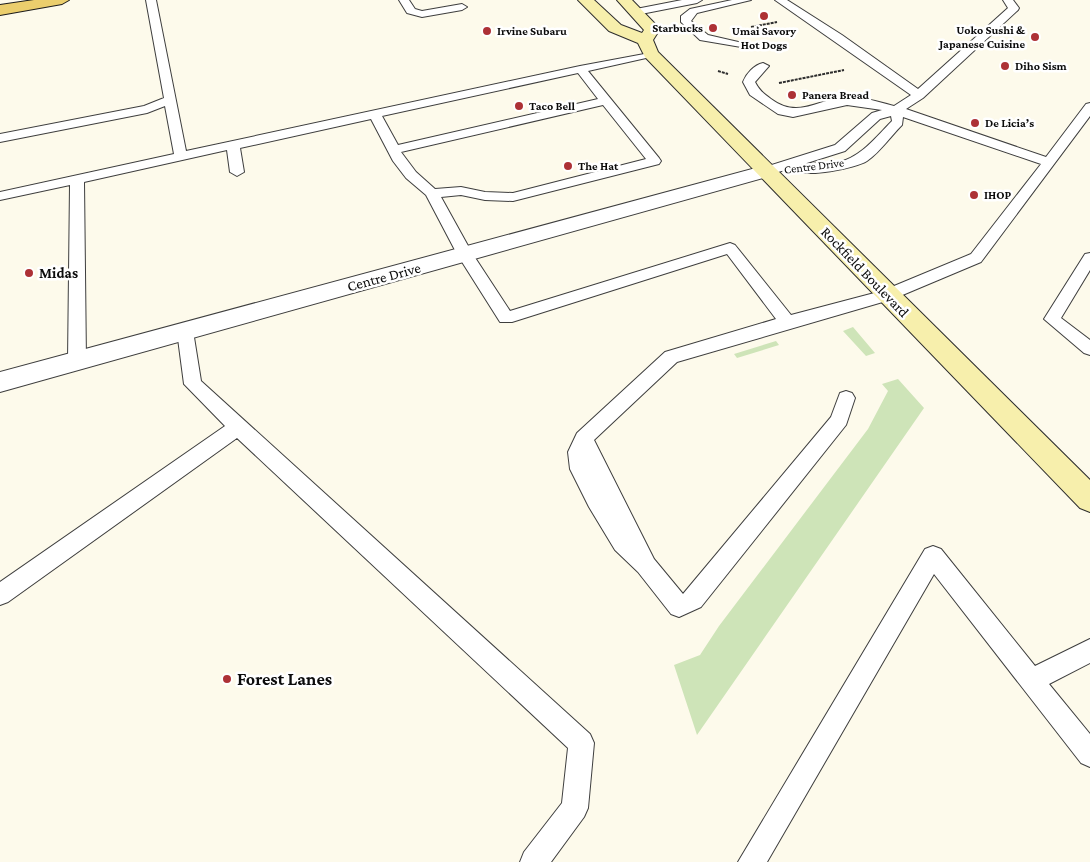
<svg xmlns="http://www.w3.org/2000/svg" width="1090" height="862" font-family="'Crimson Pro',serif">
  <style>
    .green { fill: #cee4b8 }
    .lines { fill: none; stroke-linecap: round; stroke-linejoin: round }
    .service-casing { stroke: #3e3e3e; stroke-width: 2 }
    .tertiary-casing { stroke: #3e3e3e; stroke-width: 2 }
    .secondary-casing { stroke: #2d2d2d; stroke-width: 2 }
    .primary-casing { stroke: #1c1c1c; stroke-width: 2 }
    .path { stroke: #2d2d2d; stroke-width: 2; stroke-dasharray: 3 1; stroke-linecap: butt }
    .service { fill: #fff; fill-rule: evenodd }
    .tertiary { fill: #fff; fill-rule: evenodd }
    .secondary { fill: #f7efac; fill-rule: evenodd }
    .primary { fill: #ebce6d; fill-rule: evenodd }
    .poi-dot { fill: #ad3136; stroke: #fff; stroke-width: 2 }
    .labels { text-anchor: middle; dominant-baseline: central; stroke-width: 5; stroke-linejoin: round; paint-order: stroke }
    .far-poi-label { font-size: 12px; font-weight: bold; fill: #0b0b0b; stroke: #fff; text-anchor: start }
    .far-street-label { font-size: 12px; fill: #0b0b0b; stroke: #fff }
    .street-label { font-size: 15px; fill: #0b0b0b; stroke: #fff }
    .poi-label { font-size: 15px; font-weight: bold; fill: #0b0b0b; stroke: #fff; text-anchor: start }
    .near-poi-label { font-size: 18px; font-weight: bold; fill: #0b0b0b; stroke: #fff; text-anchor: start }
  </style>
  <rect width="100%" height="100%" fill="#fdfaeb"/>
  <!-- green -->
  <path class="green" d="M 853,327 L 875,353 L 866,356 L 843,331 Z
    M 776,341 L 779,345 L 737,358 L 734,354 Z
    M 898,379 L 924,408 L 697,735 L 674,665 L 700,655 L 719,626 L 868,429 L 888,391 L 882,384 Z"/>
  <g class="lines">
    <defs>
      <path id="service" d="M 146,0 L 156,0 L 186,151 L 580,66 L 655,52 L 655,56 L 588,71 L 659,158 L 661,161 L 659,164 L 513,201 L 485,200 L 461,195 L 441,197 L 472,253 L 510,311 L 730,243 L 735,245 L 791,315 L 882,291 L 971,254 L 1041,164 L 903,117 L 902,125 C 891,136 880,152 867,161 C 856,168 804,179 796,169 C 804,160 827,165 839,162 C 861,157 876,137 892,121 L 891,116 L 880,119 L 845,151 L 772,174 L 762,174 L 760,171 L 762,168 L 835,145 L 872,113 L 882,110 L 847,105 L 793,117 L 778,114 L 750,95 L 743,82 C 746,74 754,65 763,63 L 769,66 L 755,82 C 759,90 763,93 771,99 C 799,120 818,98 848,97 C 864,97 879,102 894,106 L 911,95 L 775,0 L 787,0 L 842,35 L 918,89 L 1008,8 L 1003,0 L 1013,0 L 1019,8 L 1018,10 L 923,98 L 906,109 L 1046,157 L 1086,104 L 1090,103 L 1090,116 L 981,262 L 893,299 L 677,362 L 594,440 L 654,559 L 683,594 L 831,417 L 840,393 L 846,391 L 852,393 L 855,398 L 846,425 L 701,607 L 679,617 L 671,614 L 638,572 L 615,550 L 589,507 L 570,469 L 568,452 L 577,433 L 665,352 L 776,319 L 727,254 L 512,322 L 500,322 L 457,254 L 426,195 L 406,178 L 393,161 L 371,119 L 240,148 L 244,172 L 237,176 L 230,172 L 227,150 L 84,182 L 86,361 L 83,366 L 77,367 L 71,366 L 68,361 L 70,185 L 0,200 L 0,192 L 174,154 L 165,106 L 147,113 L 0,142 L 0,134 L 144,106 L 164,98 ZM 578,73 L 598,99 L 398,145 L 382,116 ZM 603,105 L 646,159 L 513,193 L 485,192 L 461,187 L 435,189 L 416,172 L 401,152 Z
        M 399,0 L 409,0 L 415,9 L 422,11 L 462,4 L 467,7 L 462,10 L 422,17 L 407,13 Z
        M 682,0 L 702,0 L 697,3 L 636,15 L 631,12 L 636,9 Z
        M 732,0 L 751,0 L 697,13 L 691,21 L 708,35 L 747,44 L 747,48 L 700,40 L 681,22 L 681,16 L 690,9 Z
        M 1090,253 L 1090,270 L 1061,318 L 1090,340 L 1090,355 L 1084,353 L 1044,319 L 1085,254 Z
        M 185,325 L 191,327 L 193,331 L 201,381 L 590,734 L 594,743 L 588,808 L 584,817 L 551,862 L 520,862 L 524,852 L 562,803 L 568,748 L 237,438 L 8,602 L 0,605 L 0,582 L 225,426 L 184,384 L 177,331 L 179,327 Z
        M 933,546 L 941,549 L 1035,666 L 1090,639 L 1090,663 L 1049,684 L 1090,734 L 1090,767 L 1081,763 L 934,574 L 767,862 L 738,862 L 925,549 Z"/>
      <path id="tertiary" d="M 767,165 L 774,167 L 777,171 L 774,175 L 0,392 L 0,372 Z"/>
      <path id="secondary" d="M 578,0 L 594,0 L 621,25 L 642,33 L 644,30 L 617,0 L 632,0 L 660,29 L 653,40 L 658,52 L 1090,480 L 1090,512 L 1080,508 L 645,57 L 638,43 L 609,31 Z"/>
      <path id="primary" d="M 34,0 L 69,0 L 62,4 L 0,15 L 0,5 Z"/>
    </defs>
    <!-- service casing -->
    <use href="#service" class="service-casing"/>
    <!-- tertiary casing -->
    <use href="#tertiary" class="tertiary-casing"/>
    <!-- secondary casing -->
    <use href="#secondary" class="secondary-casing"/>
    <!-- primary casing -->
    <use href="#primary" class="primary-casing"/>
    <!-- path -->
    <path class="path" d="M 751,27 L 777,22
      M 718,71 L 728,74
      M 779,83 L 844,70"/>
    <!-- service -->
    <use href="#service" class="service"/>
    <!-- tertiary -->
    <use href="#tertiary" class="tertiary"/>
    <!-- secondary -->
    <use href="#secondary" class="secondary"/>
    <!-- primary -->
    <use href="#primary" class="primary"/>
  </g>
  <!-- markers -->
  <g class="poi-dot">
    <circle cx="764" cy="16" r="5"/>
    <circle cx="713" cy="28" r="5"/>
    <circle cx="487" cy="31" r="5"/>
    <circle cx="1035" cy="37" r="5"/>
    <circle cx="1005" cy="66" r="5"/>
    <circle cx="792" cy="95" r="5"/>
    <circle cx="519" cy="106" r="5"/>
    <circle cx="975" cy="123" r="5"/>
    <circle cx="568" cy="166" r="5"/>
    <circle cx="974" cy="195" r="5"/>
    <circle cx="29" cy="273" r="5"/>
    <circle cx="227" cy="679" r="5"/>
  </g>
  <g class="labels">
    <!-- far-poi labels -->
    <g class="far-poi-label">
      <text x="703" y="28" text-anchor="end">Starbucks</text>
      <text x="1025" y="30" text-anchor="end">Uoko Sushi &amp;<tspan x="1025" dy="14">Japanese Cuisine</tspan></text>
      <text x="497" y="31">Irvine Subaru</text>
      <text x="764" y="31" text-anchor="middle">Umai Savory<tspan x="764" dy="14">Hot Dogs</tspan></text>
      <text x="1015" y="66">Diho Sism</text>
      <text x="802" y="95">Panera Bread</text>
      <text x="529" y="106">Taco Bell</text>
      <text x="985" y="123">De Licia’s</text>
      <text x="578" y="166">The Hat</text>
      <text x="984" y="195">IHOP</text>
    </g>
    <!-- far-street labels -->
    <g class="far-street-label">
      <text transform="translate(814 166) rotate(-7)">Centre Drive</text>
    </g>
    <!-- street labels -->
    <g class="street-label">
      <text transform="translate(865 272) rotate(46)">Rockfield Boulevard</text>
      <text transform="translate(384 277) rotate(-15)">Centre Drive</text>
    </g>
    <!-- poi labels -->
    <g class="poi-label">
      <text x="39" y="273">Midas</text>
    </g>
    <!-- near-poi labels -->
    <g class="near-poi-label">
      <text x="237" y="679">Forest Lanes</text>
    </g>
  </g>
</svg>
